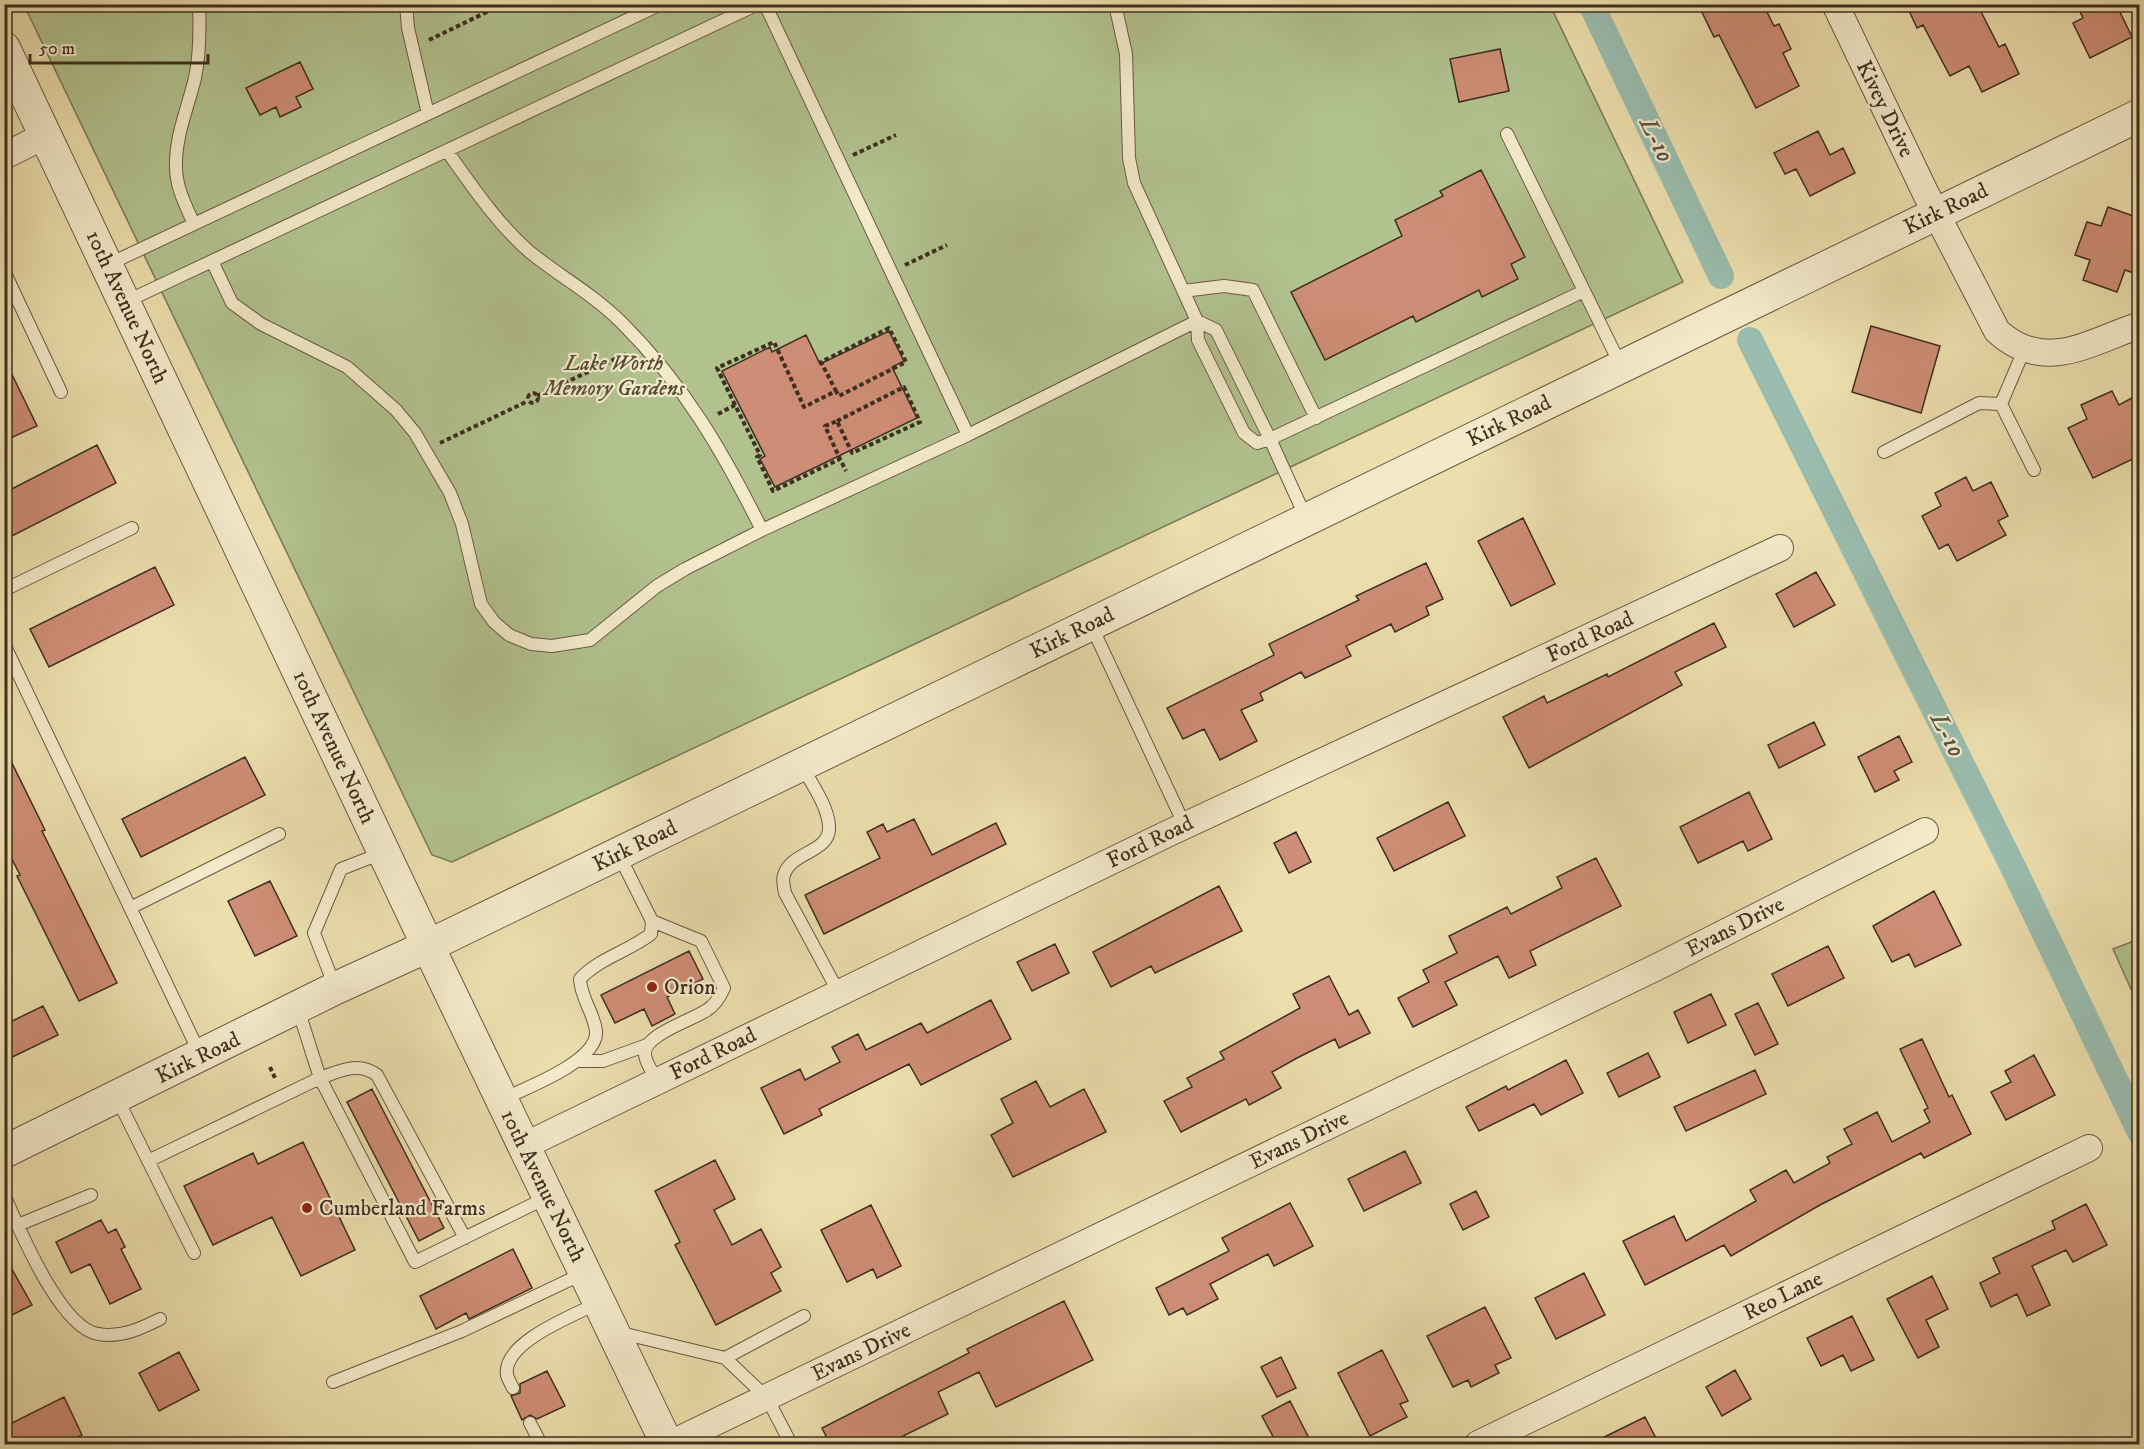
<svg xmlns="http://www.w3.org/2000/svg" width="2144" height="1449" font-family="'IM FELL DW Pica',serif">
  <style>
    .green { fill: #b1c28f; stroke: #787858; stroke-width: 1.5 }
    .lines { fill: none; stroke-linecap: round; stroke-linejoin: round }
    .canal { stroke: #99bcae; stroke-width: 26 }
    .building { fill: #ce8d76; stroke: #3e2e20; stroke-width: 1.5 }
    .service-casing { stroke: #6a5a43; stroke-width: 14 }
    .minor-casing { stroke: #6a5a43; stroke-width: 28 }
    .tertiary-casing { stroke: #6a5a43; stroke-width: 34 }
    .path { stroke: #3e2e20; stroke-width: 4; stroke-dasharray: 4.5 3; stroke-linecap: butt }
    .service { stroke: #f3eaca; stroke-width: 12 }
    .minor { stroke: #f3eaca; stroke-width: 26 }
    .tertiary { stroke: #f3eaca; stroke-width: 32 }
    .poi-dot { fill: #8f2418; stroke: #f3eaca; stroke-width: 2 }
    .labels { text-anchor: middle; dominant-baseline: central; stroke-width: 4.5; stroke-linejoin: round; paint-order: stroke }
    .street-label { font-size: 22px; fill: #3e2e20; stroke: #f3eaca }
    .park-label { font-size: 22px; font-style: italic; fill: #554c36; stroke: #f3eaca }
    .poi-label { font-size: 22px; fill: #3e2e20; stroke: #f3eaca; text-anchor: start }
    .water-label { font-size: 24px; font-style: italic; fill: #555244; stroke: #f3eaca }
  </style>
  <rect width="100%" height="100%" fill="#ecdead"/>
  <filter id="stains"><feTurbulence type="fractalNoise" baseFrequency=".00333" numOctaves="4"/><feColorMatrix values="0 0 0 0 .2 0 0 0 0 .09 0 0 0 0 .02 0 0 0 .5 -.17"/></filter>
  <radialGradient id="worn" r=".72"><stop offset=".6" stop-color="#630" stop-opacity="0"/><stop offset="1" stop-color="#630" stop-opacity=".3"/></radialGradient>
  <!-- green -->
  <path class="green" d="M 24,5 L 1550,5 L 1683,282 L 452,862 L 432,855 Z
    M 2139,939 L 2139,1007 L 2113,949 Z"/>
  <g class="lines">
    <!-- canal -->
    <path class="canal" d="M 1591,4 L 1721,276
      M 1750,340 L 2013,867 L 2140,1132"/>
  </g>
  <!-- building -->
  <path class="building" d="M 1698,4 L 1763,4 L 1774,26 L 1779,24 L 1791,49 L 1783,53 L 1799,86 L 1756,108 L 1719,35 L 1714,37 Z
    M 1906,4 L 1977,4 L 1999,47 L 2005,44 L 2019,74 L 1982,92 L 1969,66 L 1950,76 L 1923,25 L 1917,28 Z
    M 2076,4 L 2116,4 L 2132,37 L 2090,58 L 2073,23 L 2083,18 Z
    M 1500,49 L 1509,91 L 1459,102 L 1450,59 Z
    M 300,62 L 313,89 L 296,97 L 301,107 L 280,117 L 276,107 L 260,115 L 246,88 Z
    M 1818,131 L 1830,155 L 1843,148 L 1855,173 L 1810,196 L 1796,169 L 1785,174 L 1774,153 Z
    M 1481,170 L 1525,257 L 1511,264 L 1518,279 L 1482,297 L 1479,290 L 1416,322 L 1413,316 L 1325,360 L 1291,292 L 1402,236 L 1395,220 L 1443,196 L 1440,191 Z
    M 2108,207 L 2139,218 L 2139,275 L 2125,270 L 2117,292 L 2083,280 L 2090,260 L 2075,255 L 2087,222 L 2101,226 Z
    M 1871,326 L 1940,346 L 1921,413 L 1852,392 Z
    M 889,331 L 904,361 L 892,367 L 917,418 L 775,487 L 760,459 L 765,456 L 722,371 L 770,347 L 772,352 L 806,335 L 820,364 Z
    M 4,358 L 37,426 L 4,441 Z
    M 2112,391 L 2119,405 L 2139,394 L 2139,456 L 2093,478 L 2068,428 L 2087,419 L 2081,405 Z
    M 97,445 L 116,483 L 4,540 L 4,493 Z
    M 1966,477 L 1973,491 L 1991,482 L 2008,516 L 1998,521 L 2006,535 L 1957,561 L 1948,544 L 1939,549 L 1922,516 L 1941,506 L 1935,493 Z
    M 1523,518 L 1555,584 L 1511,606 L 1478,541 Z
    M 1426,563 L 1443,599 L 1426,607 L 1429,615 L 1395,632 L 1391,624 L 1346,646 L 1351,656 L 1305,678 L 1301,672 L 1260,693 L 1263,700 L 1241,710 L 1257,741 L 1220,760 L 1204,729 L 1183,739 L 1167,708 L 1274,655 L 1269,644 L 1359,600 L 1356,596 Z
    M 155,567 L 174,605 L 49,667 L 30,629 Z
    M 1816,572 L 1835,605 L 1794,627 L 1776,594 Z
    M 1714,623 L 1726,647 L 1675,672 L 1682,685 L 1529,768 L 1503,717 L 1544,696 L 1547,703 L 1607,674 L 1608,677 Z
    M 1814,722 L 1825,745 L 1779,768 L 1768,745 Z
    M 1899,736 L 1912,762 L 1894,771 L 1899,780 L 1875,792 L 1858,757 Z
    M 4,747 L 45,830 L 42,831 L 117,983 L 79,1001 L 17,876 L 20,875 L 4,843 Z
    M 245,757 L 265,795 L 141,857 L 122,819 Z
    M 1749,792 L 1772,839 L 1748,851 L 1743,841 L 1698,863 L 1680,827 Z
    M 1448,802 L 1465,836 L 1394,871 L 1377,838 Z
    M 914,819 L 932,855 L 996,823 L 1006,844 L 824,934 L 805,895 L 880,858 L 867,832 L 883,824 L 887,832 Z
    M 1296,832 L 1311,862 L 1289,873 L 1274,843 Z
    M 1596,858 L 1621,906 L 1530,951 L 1536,965 L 1509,978 L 1498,956 L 1445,982 L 1457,1005 L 1413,1027 L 1398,998 L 1429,982 L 1423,970 L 1457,953 L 1449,936 L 1507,907 L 1511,914 L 1562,888 L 1557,877 Z
    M 270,881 L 297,936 L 255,956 L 228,901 Z
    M 1219,886 L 1242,931 L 1155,973 L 1151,966 L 1111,987 L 1093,952 Z
    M 1934,891 L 1961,945 L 1915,967 L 1909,954 L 1892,962 L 1873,926 Z
    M 1055,944 L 1069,973 L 1032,991 L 1017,962 Z
    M 1828,946 L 1844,978 L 1788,1006 L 1772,974 Z
    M 689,951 L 703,979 L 667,997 L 675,1014 L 652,1026 L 644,1009 L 615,1023 L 601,995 Z
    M 1329,976 L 1349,1015 L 1358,1010 L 1370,1033 L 1339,1048 L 1335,1039 L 1297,1058 L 1272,1072 L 1281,1088 L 1249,1105 L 1246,1099 L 1181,1132 L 1164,1101 L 1192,1087 L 1187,1078 L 1224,1059 L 1220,1052 L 1300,1008 L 1293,994 Z
    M 1711,994 L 1726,1025 L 1688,1043 L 1674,1012 Z
    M 991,1000 L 1011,1039 L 921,1085 L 909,1064 L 819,1109 L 822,1115 L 784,1134 L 761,1088 L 800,1069 L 805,1080 L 840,1062 L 832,1047 L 858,1034 L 866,1050 L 921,1023 L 927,1033 Z
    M 1758,1003 L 1778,1044 L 1755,1055 L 1735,1014 Z
    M 43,1006 L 58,1035 L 4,1061 L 4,1025 Z
    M 1922,1039 L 1949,1097 L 1952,1095 L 1971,1134 L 1924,1158 L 1921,1153 L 1820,1205 L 1731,1256 L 1724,1245 L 1645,1285 L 1623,1241 L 1674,1216 L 1686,1241 L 1756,1201 L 1750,1190 L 1786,1170 L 1794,1183 L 1830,1163 L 1827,1157 L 1852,1144 L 1844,1129 L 1877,1112 L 1892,1142 L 1930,1122 L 1924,1110 L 1928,1108 L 1900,1049 Z
    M 1648,1053 L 1660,1077 L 1619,1097 L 1607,1073 Z
    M 2034,1055 L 2055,1095 L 2006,1120 L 1991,1092 L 2011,1082 L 2005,1071 Z
    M 1566,1060 L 1583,1093 L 1541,1115 L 1534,1104 L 1479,1131 L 1466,1107 L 1506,1086 L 1508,1090 Z
    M 1755,1070 L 1766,1094 L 1686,1131 L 1674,1107 Z
    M 1036,1081 L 1050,1107 L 1084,1089 L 1106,1132 L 1013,1177 L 991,1135 L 1013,1123 L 1001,1099 Z
    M 372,1089 L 444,1228 L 419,1241 L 347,1102 Z
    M 303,1142 L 355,1250 L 301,1276 L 272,1217 L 213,1245 L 184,1186 L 253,1153 L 258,1164 Z
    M 1405,1151 L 1421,1183 L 1364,1211 L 1348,1179 Z
    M 715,1160 L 735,1199 L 714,1210 L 732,1245 L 761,1229 L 781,1267 L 771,1273 L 781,1291 L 716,1325 L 675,1245 L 680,1242 L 655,1191 Z
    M 1476,1191 L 1489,1217 L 1463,1230 L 1450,1204 Z
    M 1290,1203 L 1313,1246 L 1274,1266 L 1268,1254 L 1210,1284 L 1218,1299 L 1187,1315 L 1183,1308 L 1169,1315 L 1156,1288 L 1229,1251 L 1222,1238 Z
    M 2086,1204 L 2107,1245 L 2073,1262 L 2066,1250 L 2032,1266 L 2050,1305 L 2027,1316 L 2017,1294 L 1991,1307 L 1980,1283 L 2000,1273 L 1993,1258 L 2055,1229 L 2052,1221 Z
    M 871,1205 L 901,1266 L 877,1278 L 873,1269 L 847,1282 L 821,1230 Z
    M 101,1220 L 108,1233 L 116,1229 L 125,1247 L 121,1249 L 141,1289 L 110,1304 L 90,1264 L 71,1273 L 56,1242 Z
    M 513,1249 L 532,1288 L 469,1319 L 466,1313 L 436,1329 L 420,1296 Z
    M 4,1255 L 32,1305 L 4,1319 Z
    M 1584,1273 L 1605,1315 L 1556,1339 L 1535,1298 Z
    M 1932,1276 L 1948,1309 L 1926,1320 L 1939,1347 L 1918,1358 L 1887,1299 Z
    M 1064,1301 L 1093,1360 L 996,1407 L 979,1372 L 938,1392 L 948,1414 L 887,1444 L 830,1444 L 822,1428 L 969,1353 L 967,1349 Z
    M 1485,1307 L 1511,1358 L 1495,1365 L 1499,1373 L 1471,1387 L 1468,1380 L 1453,1387 L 1427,1336 Z
    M 1852,1316 L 1874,1360 L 1851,1371 L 1843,1355 L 1821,1366 L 1807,1338 Z
    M 1382,1350 L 1408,1401 L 1400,1404 L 1407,1417 L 1370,1436 L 1338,1373 Z
    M 179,1352 L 199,1390 L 159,1411 L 139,1373 Z
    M 1281,1357 L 1296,1388 L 1277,1397 L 1261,1367 Z
    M 1735,1370 L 1751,1399 L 1722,1416 L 1706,1387 Z
    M 547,1371 L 565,1406 L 537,1419 L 530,1415 L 522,1420 L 511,1396 L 520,1393 L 520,1384 Z
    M 64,1397 L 82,1435 L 63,1444 L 4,1444 L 4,1427 Z
    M 1290,1401 L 1312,1444 L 1277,1444 L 1262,1416 Z
    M 1645,1417 L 1659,1444 L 1590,1444 Z"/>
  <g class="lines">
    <defs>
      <path id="service" d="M 406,4 L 408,28 L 428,114
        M 765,4 L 968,435 L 1197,321 L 1134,183 L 1129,158 L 1126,54 L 1115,4
        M 1507,134 L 1621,366
        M 447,151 C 472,186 498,225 531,253 C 561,277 594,295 622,323 C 685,386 722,450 762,530
        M 194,224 C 186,206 176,188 176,167 C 175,137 188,107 195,78 C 200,54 200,29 199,4
        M 212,261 L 232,303 L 261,324 L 347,367 L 396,410 L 415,433 L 450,493 L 462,524 L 481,604 L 494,622 L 509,635 L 531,644 L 552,646 L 590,640 L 657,586 L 685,569 L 762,530 L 968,435
        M 107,265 L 661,4
        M 4,271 L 61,392
        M 1183,291 L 1224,286 L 1253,290 L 1316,418
        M 125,302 L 758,4
        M 1197,321 L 1216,330 L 1270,439 L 1257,443 L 1244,433 L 1198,340 Z
        M 2024,350 L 2001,404 L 2034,470
        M 1884,452 L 1979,403 L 2001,404
        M 1306,518 L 1270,439 L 1584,291
        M 4,590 L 132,528
        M 1091,625 L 1185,826
        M 4,644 L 201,1056
        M 802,766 C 811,783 828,806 829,826 C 831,853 791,851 784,875 C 782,880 784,888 785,893 L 839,993
        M 130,908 L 279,834
        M 652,921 L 701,941 L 724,988 C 720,997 715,1005 707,1010 C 693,1020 642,1035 645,1055 C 646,1064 654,1074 657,1081
        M 335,987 L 314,933 L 341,869 L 382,853
        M 580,1061 L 603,1061 L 647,1045
        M 117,1098 L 194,1253
        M 503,1099 C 526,1088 599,1061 596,1031 C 594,1013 581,999 580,979 C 598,959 629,951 651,934 L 652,921 L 619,855
        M 148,1161 L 320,1078 L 298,1009
        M 4,1195 C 19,1228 60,1328 98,1334 C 121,1338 140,1329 160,1319
        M 18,1225 L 91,1195
        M 465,1238 L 377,1075 C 358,1061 340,1071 320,1078 L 415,1262 L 548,1197
        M 617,1332 L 725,1358 L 767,1398 L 791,1444
        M 725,1358 L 804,1316
        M 333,1382 L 462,1331 L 584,1273
        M 513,1388 C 511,1384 508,1379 507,1375 C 502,1342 575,1315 598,1303
        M 530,1423 L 541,1444"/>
      <path id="minor" d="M 1835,4 L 1926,194 L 1997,331 C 2044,374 2088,343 2140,325
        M 4,156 L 46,135
        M 524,1146 L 1169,833 L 1780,548
        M 670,1444 L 1657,967 L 1925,831
        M 1478,1444 L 2089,1148"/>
      <path id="tertiary" d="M 4,48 L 428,946 L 667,1444
        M 4,1152 L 336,988 L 428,946 L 2140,115"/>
    </defs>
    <!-- service casing -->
    <use href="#service" class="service-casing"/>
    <!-- minor casing -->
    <use href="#minor" class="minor-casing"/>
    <!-- tertiary casing -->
    <use href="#tertiary" class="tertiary-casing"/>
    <!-- path -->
    <path class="path" d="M 429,40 L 495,8
      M 853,155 L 896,135
      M 905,265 L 947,245
      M528 398a5 5 0 1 1 10 0a5 5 0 1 1-10 0Z
      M 537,396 L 626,354
      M 735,405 L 717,368 L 774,342 L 804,407 L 836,391 L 839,396 L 906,362 L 889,328 L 821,362 L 836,391
      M 718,414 L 735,405 L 760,455 L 757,457 L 773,491 L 840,459 L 846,471
      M 837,421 L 904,387 L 920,422 L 852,453 L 837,421 L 825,426 L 840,459
      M 440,443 L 528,401
      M 270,1067 L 276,1080"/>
    <!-- service -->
    <use href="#service" class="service"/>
    <!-- minor -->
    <use href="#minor" class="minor"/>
    <!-- tertiary -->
    <use href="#tertiary" class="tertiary"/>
  </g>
  <!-- markers -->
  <g class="poi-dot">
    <circle cx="652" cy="987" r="6"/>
    <circle cx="307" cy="1208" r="6"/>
  </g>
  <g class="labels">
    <!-- street labels -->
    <g class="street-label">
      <text transform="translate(1885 109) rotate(64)">Kivey Drive</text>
      <text transform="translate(1946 209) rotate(-26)">Kirk Road</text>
      <text transform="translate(127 307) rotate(65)">10th Avenue North</text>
      <text transform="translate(1509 421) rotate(-26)">Kirk Road</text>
      <text transform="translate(1072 633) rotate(-26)">Kirk Road</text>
      <text transform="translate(1590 637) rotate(-25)">Ford Road</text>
      <text transform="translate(334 747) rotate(65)">10th Avenue North</text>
      <text transform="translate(1150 842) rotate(-26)">Ford Road</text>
      <text transform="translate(635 846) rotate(-26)">Kirk Road</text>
      <text transform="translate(1735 927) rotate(-27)">Evans Drive</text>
      <text transform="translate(713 1054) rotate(-26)">Ford Road</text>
      <text transform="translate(198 1058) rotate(-26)">Kirk Road</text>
      <text transform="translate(1299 1140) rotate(-26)">Evans Drive</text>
      <text transform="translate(543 1186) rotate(64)">10th Avenue North</text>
      <text transform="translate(1783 1296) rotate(-26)">Reo Lane</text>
      <text transform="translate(861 1352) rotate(-26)">Evans Drive</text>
    </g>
    <!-- park labels -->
    <g class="park-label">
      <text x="614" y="363">Lake Worth<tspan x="614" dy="25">Memory Gardens</tspan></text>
    </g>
    <!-- poi labels -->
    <g class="poi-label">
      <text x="664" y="987">Orion</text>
      <text x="319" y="1208">Cumberland Farms</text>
    </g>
    <!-- water labels -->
    <g class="water-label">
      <text transform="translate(1656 140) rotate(64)">L-10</text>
      <text transform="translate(1947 735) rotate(63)">L-10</text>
    </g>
  </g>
  <!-- margin -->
  <rect width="2144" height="1449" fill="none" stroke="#ecdead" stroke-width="24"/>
  <rect x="6" y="6" width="2132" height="1437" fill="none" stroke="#3e2e20" stroke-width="3"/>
  <rect x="12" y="12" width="2120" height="1425" fill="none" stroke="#3e2e20" stroke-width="1.5"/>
  <!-- scale -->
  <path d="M30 54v9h178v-9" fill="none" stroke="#3e2e20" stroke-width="3"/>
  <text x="39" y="54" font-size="18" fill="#3e2e20" stroke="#f3eaca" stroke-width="4.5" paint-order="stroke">50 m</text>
  <rect width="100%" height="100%" filter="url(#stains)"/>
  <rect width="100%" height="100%" fill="url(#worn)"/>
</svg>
